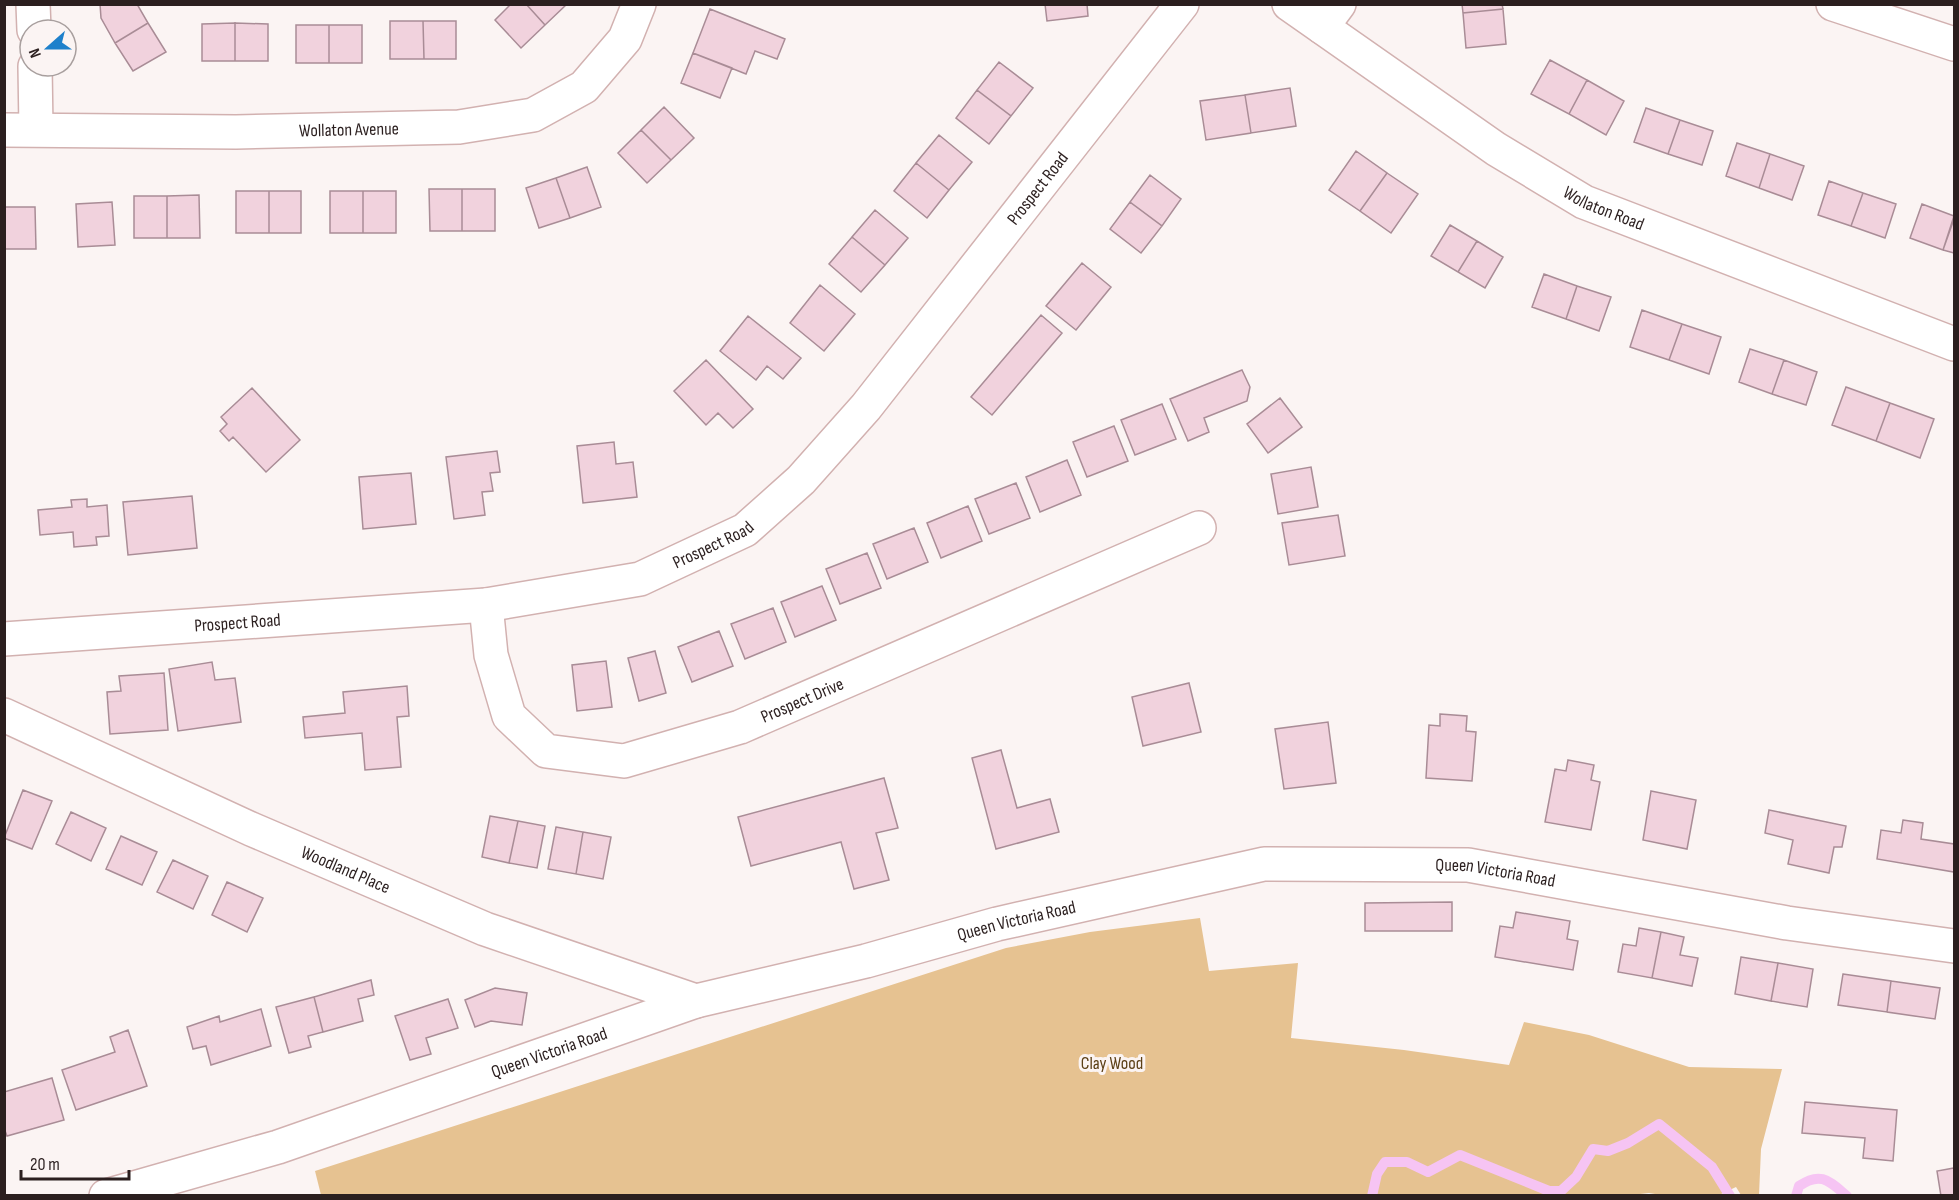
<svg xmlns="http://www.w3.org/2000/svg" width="1959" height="1200" font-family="'Sofia Sans Condensed',sans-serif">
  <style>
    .green { fill: #e6c291 }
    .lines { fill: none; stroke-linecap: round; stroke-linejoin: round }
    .stream { stroke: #f6c4f3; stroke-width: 10 }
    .building { fill: #f1d2dd; stroke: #a98c96; stroke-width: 1.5 }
    .minor-casing { stroke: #d2b1b0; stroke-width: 36 }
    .minor { stroke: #fff; stroke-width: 33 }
    .labels { text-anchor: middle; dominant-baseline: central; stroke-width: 6; stroke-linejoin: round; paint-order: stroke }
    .street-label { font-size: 18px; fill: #2b1f1f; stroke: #fbf4f3 }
    .park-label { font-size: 18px; fill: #5c4016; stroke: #fbf4f3 }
  </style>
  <rect width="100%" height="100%" fill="#fbf4f3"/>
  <!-- green -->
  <path class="green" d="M 1200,918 L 1209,971 L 1298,963 L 1291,1038 L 1404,1050 L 1509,1065 L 1524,1022 L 1589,1035 L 1689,1067 L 1782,1069 L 1761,1149 L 1759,1195 L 1741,1195 L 1736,1187 L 1719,1195 L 1661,1195 L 1649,1193 L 1623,1196 L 321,1195 L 315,1171 L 1006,948 L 1090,932 Z"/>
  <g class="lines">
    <!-- stream -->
    <path class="stream" d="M 1372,1196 L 1377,1174 L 1385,1162 L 1407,1162 L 1428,1172 L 1460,1155 L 1549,1191 L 1561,1191 L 1576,1177 L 1593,1149 L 1608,1151 L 1628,1143 L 1659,1124 L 1712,1167 L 1730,1196
      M 1796,1196 L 1799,1186 C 1821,1171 1829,1181 1847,1196"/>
  </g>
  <!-- building -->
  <path class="building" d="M 100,4 L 137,4 L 148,23 L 115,43 L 101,18 Z
    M 511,4 L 526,4 L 545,25 L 521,48 L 495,20 Z
    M 526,4 L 567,4 L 545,25 Z
    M 1045,4 L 1087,4 L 1088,16 L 1047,21 Z
    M 1462,4 L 1502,4 L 1503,9 L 1463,13 Z
    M 710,9 L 785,39 L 777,59 L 755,51 L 746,74 L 693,53 Z
    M 1503,9 L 1506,44 L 1466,48 L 1463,13 Z
    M 390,21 L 423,21 L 424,59 L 390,59 Z
    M 423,21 L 456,21 L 456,59 L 424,59 Z
    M 148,23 L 166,52 L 133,71 L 115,43 Z
    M 235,23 L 235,61 L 202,61 L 202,24 Z
    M 235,23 L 268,24 L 268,61 L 235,61 Z
    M 296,25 L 329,25 L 329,63 L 296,63 Z
    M 329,25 L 362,25 L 362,63 L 329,63 Z
    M 693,53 L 732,68 L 720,98 L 681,83 Z
    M 1550,60 L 1587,80 L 1569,114 L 1531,94 Z
    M 999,62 L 1033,88 L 1011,116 L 977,90 Z
    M 1587,80 L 1624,101 L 1606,135 L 1569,114 Z
    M 1290,88 L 1296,126 L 1251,133 L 1245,95 Z
    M 977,90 L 1011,116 L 989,144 L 956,118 Z
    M 1245,95 L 1251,133 L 1206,140 L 1200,101 Z
    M 664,107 L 694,138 L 671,160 L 641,130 Z
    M 1646,108 L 1680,120 L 1668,154 L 1634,142 Z
    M 1680,120 L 1713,131 L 1702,165 L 1668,154 Z
    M 641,130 L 671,160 L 647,183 L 618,153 Z
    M 939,135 L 972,162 L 949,190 L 916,163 Z
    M 1737,143 L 1770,154 L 1759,188 L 1726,176 Z
    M 1356,151 L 1387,173 L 1360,211 L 1329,190 Z
    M 1770,154 L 1804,166 L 1792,200 L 1759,188 Z
    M 916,163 L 949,190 L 927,218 L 894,191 Z
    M 587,167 L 601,207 L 570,218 L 556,178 Z
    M 1387,173 L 1418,194 L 1391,233 L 1360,211 Z
    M 1150,175 L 1181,199 L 1162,226 L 1130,202 Z
    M 556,178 L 570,218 L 539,228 L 526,188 Z
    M 1829,181 L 1863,193 L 1851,226 L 1818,215 Z
    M 429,189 L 462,189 L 462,231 L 430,231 Z
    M 462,189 L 495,189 L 495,231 L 462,231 Z
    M 236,191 L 269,191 L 269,233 L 236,233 Z
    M 269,191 L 301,191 L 301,233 L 269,233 Z
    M 330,191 L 363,191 L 363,233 L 330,233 Z
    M 363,191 L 396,191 L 396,233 L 363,233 Z
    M 1863,193 L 1896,204 L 1885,238 L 1851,226 Z
    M 199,195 L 200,238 L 167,238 L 167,196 Z
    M 134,196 L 167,196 L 167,238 L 134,238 Z
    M 112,202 L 115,245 L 78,247 L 76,204 Z
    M 1130,202 L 1162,226 L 1141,253 L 1110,229 Z
    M 1922,204 L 1954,216 L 1943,250 L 1910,238 Z
    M 4,207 L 35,207 L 36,249 L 4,249 Z
    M 875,210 L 908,238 L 885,265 L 852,237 Z
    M 1954,219 L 1954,253 L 1943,250 Z
    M 1450,225 L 1477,241 L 1458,272 L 1431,256 Z
    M 852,237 L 885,265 L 861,292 L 829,264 Z
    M 1477,241 L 1503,257 L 1485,288 L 1458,272 Z
    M 1082,263 L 1111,287 L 1076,330 L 1046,306 Z
    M 1544,274 L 1577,286 L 1566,319 L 1532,307 Z
    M 820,285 L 855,314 L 824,351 L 790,323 Z
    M 1577,286 L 1611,297 L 1599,331 L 1566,319 Z
    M 1642,310 L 1682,324 L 1669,360 L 1630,347 Z
    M 1041,315 L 1062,333 L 992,415 L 971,397 Z
    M 748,316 L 801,358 L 783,379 L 767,366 L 756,380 L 720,351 Z
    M 1682,324 L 1721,337 L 1709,374 L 1669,360 Z
    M 1750,349 L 1784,360 L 1772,394 L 1739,382 Z
    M 706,360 L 753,409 L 733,428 L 718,413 L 706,425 L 674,391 Z
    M 1784,360 L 1817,372 L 1806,405 L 1772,394 Z
    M 1242,370 L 1250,387 L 1247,401 L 1204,418 L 1209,432 L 1188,441 L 1170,399 Z
    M 1846,387 L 1890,403 L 1876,441 L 1832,425 Z
    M 252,388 L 300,440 L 266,472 L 233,437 L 229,441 L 220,431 L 227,424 L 221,417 Z
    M 1280,398 L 1302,427 L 1268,453 L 1247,424 Z
    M 1890,403 L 1934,419 L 1920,458 L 1876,441 Z
    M 1162,404 L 1176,439 L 1135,455 L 1121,420 Z
    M 1114,426 L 1128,461 L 1087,477 L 1073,442 Z
    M 614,442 L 616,464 L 633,462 L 637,497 L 583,503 L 577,446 Z
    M 497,451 L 500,472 L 490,473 L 493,491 L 482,492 L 485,515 L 454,519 L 446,457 Z
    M 1067,460 L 1081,495 L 1040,512 L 1026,477 Z
    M 1311,467 L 1318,507 L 1278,514 L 1271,474 Z
    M 411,473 L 416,524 L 363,529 L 359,477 Z
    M 1016,483 L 1030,518 L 989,534 L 975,499 Z
    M 192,496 L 197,548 L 128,555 L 123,502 Z
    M 87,499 L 87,507 L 107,505 L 109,536 L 96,537 L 97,545 L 74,547 L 73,532 L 40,535 L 38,510 L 72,507 L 71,500 Z
    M 968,506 L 982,541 L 941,558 L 927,523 Z
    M 1338,515 L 1345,556 L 1289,565 L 1282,523 Z
    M 914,528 L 928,562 L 887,579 L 873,544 Z
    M 867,553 L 881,588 L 840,604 L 826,569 Z
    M 822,586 L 836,620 L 795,637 L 781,602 Z
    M 773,608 L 786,642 L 745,659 L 731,624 Z
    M 719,631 L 733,666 L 692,682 L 678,647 Z
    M 655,651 L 666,693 L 639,701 L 628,658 Z
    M 606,661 L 612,707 L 577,711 L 572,665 Z
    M 212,662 L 215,680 L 235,678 L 241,722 L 178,731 L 169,669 Z
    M 164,673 L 168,730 L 110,734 L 107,692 L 121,691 L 119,676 Z
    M 1189,683 L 1201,732 L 1143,746 L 1132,697 Z
    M 407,686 L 409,716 L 397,717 L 401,767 L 365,770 L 362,733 L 305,738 L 303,717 L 345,713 L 343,692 Z
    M 1440,714 L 1467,716 L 1466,731 L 1476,732 L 1472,781 L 1426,778 L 1429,725 L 1440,726 Z
    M 1328,722 L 1336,783 L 1284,789 L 1275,729 Z
    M 1001,750 L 1017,808 L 1050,799 L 1059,832 L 996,849 L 972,758 Z
    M 1568,760 L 1594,765 L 1591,780 L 1600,782 L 1591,830 L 1545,822 L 1555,769 L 1566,771 Z
    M 884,778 L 898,828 L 876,833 L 889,880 L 854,889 L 841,842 L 751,866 L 738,817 Z
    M 23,790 L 52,801 L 32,849 L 4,838 Z
    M 1651,791 L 1696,800 L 1687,849 L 1643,840 Z
    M 1769,810 L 1846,826 L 1842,847 L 1834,847 L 1829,873 L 1788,864 L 1793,840 L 1765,833 Z
    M 71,812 L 106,828 L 91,861 L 56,844 Z
    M 490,816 L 518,821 L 509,863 L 482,857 Z
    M 1903,820 L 1923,823 L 1921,839 L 1954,844 L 1954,872 L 1877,859 L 1881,830 L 1901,833 Z
    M 518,821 L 545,826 L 537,868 L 509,863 Z
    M 556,827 L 583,832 L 576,874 L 548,869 Z
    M 583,832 L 611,837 L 603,879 L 576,874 Z
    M 121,836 L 157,852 L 142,885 L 106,869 Z
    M 173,860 L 208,876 L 193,909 L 157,892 Z
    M 227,882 L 263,898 L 247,932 L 212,915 Z
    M 1452,902 L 1452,931 L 1365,931 L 1365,903 Z
    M 1516,912 L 1570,921 L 1567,939 L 1578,941 L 1573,970 L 1495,957 L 1500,926 L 1513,928 Z
    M 1639,928 L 1661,932 L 1652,978 L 1618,972 L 1623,944 L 1636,946 Z
    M 1661,932 L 1684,937 L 1680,955 L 1698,958 L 1692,986 L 1652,978 Z
    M 1741,957 L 1778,963 L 1771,1001 L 1735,994 Z
    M 1778,963 L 1813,969 L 1807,1007 L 1771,1001 Z
    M 1843,974 L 1891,981 L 1887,1012 L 1838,1005 Z
    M 371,980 L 374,995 L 358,999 L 363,1021 L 323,1032 L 314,997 Z
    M 1891,981 L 1940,988 L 1935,1019 L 1887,1012 Z
    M 495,988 L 527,993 L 522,1025 L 491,1021 L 475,1027 L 465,1000 Z
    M 314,997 L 323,1032 L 308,1036 L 311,1047 L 289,1053 L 276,1007 Z
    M 448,999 L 458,1028 L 426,1038 L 431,1054 L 410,1060 L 395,1016 Z
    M 261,1009 L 271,1046 L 211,1065 L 206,1046 L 193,1049 L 187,1027 L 219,1016 L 220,1022 Z
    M 128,1030 L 147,1086 L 76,1110 L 62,1070 L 115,1052 L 110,1037 Z
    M 52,1078 L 64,1120 L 7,1136 L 4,1128 L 4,1092 Z
    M 1805,1102 L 1897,1110 L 1893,1161 L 1863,1158 L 1865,1138 L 1802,1133 Z
    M 1954,1168 L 1954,1196 L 1941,1196 L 1937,1171 Z"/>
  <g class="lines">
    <defs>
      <g id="minor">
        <path d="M 33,4 L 34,30"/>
        <path id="s1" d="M 1289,4 L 1496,149 L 1584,202 L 1954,344"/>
        <path d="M 1833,4 L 1954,44"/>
        <path d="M 1322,27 L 1339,4"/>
        <path d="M 35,66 L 36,129"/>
        <path id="s2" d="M 4,130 L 236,132 L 459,127 L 533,115 L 584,87 L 625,39 L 639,4"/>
        <path id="s3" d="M 486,605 L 491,655 L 509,716 L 546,751 L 624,761 L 740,727 L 1199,528"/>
        <path id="s4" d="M 4,639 L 486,605 L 640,579 L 745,530 L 801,480 L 866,407 L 1182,4"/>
        <path id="s5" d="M 4,715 L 251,829 L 485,929 L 696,1001"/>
        <path id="s6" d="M 106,1196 L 278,1147 L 696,1001 L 866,961 L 997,924 L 1264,864 L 1468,865 L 1787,923 L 1954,946"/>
      </g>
    </defs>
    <!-- minor casing -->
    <use href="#minor" class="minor-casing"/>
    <!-- minor -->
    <use href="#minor" class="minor"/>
  </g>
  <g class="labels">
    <!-- street labels -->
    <g class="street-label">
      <text stroke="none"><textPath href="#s2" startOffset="345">Wollaton Avenue</textPath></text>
      <text stroke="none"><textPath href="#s4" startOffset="1206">Prospect Road</textPath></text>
      <text stroke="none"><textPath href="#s1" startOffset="376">Wollaton Road</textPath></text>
      <text stroke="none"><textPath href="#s4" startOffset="720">Prospect Road</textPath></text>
      <text stroke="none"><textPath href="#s4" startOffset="234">Prospect Road</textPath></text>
      <text stroke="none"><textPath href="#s3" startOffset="432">Prospect Drive</textPath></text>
      <text stroke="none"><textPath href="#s5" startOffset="375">Woodland Place</textPath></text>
      <text stroke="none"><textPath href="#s6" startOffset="1438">Queen Victoria Road</textPath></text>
      <text stroke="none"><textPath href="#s6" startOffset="952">Queen Victoria Road</textPath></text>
      <text stroke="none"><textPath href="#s6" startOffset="466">Queen Victoria Road</textPath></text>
    </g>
    <!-- park labels -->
    <g class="park-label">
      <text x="1112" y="1063">Clay Wood</text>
    </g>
  </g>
  <!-- border -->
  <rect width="1959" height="1200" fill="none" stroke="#2b1f1f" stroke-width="12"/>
  <!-- north arrow -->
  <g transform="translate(48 48) rotate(249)"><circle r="28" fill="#fbf4f3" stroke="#a89f9e" stroke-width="1.5"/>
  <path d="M0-4.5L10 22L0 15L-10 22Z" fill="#1e80cb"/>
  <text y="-9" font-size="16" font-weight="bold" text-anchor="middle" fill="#2b1f1f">N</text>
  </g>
  <!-- scale -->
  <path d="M21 1170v9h108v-9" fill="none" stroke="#2b1f1f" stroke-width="3"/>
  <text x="30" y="1170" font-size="18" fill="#2b1f1f" stroke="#fbf4f3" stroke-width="4.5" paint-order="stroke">20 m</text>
</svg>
